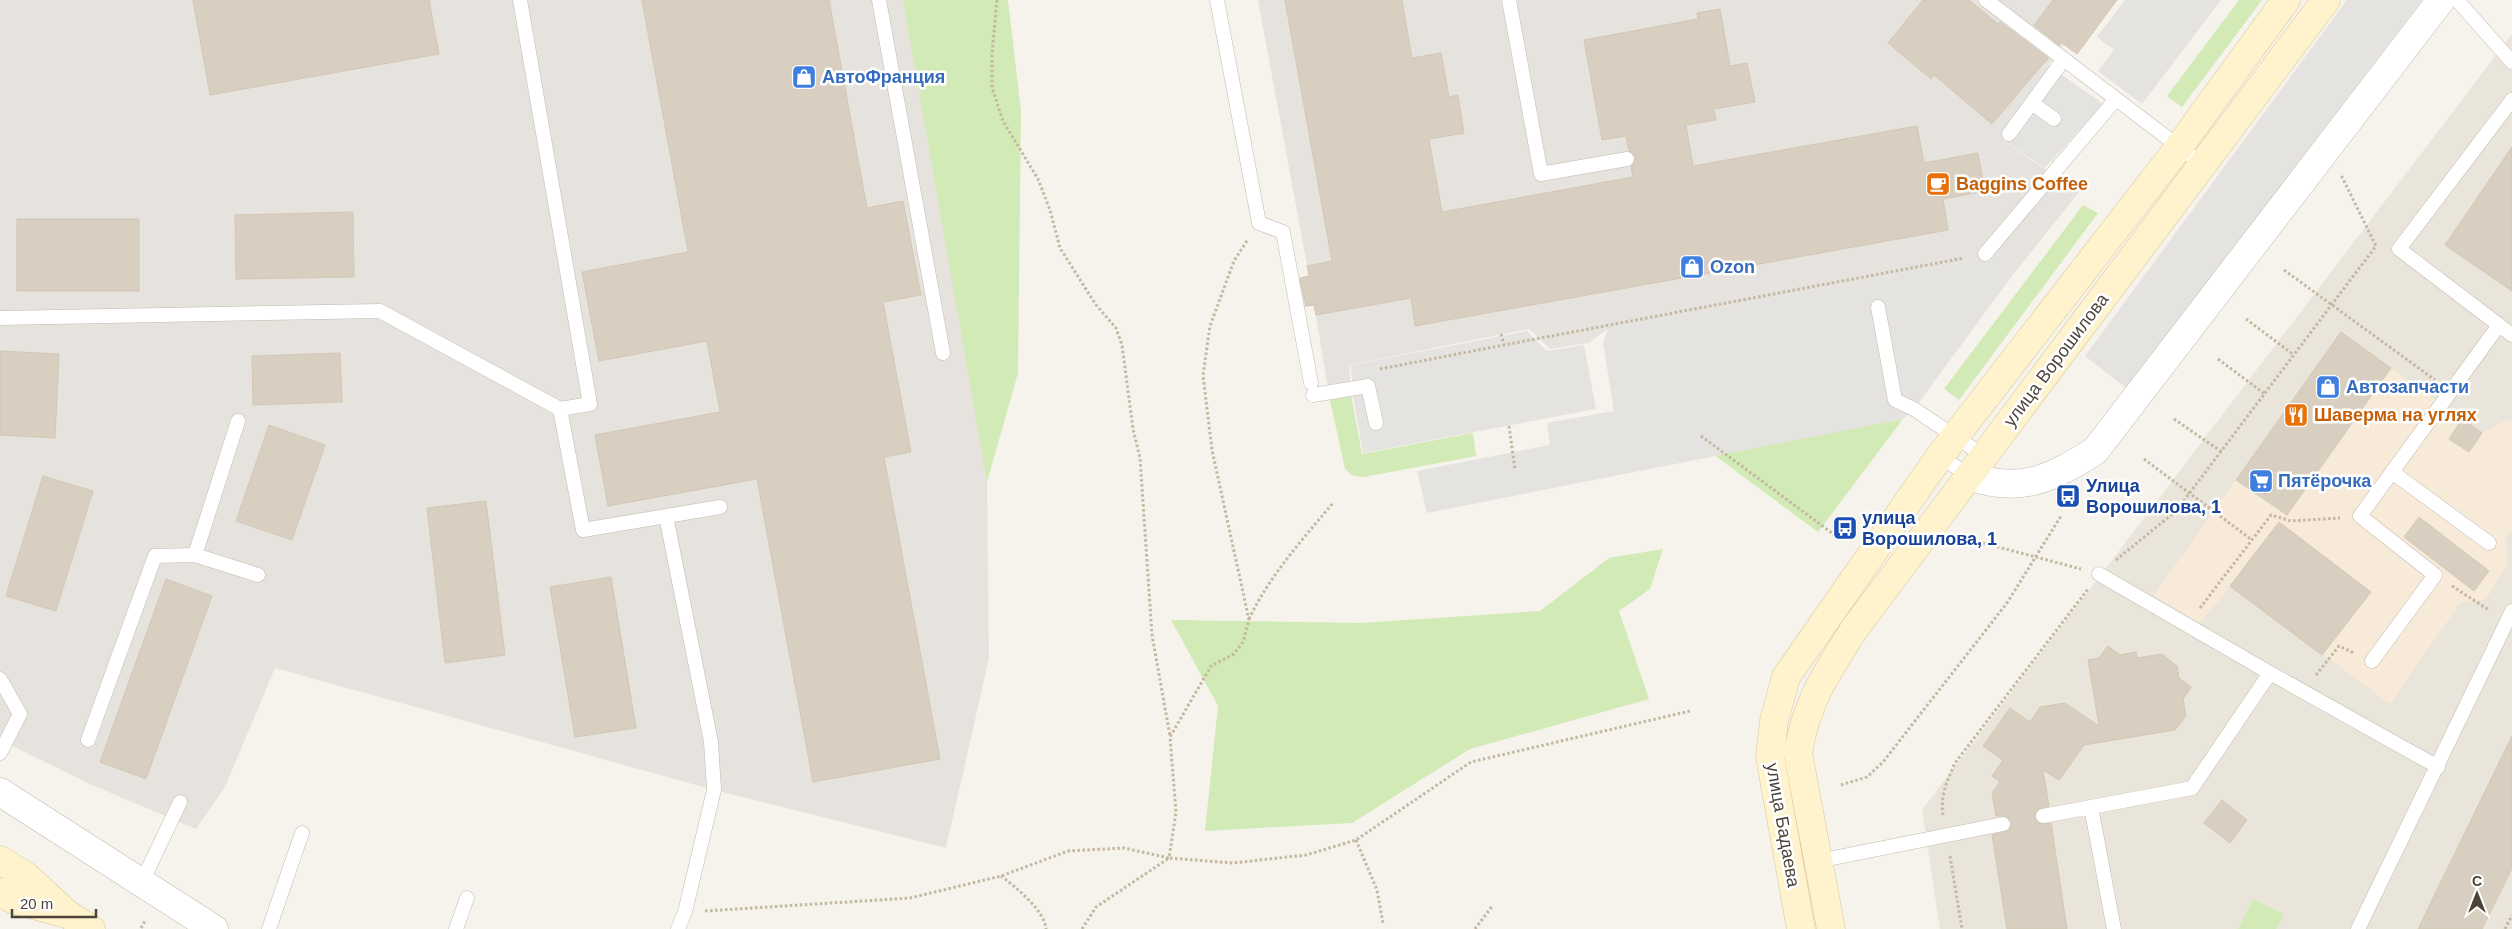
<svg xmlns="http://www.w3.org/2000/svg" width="2512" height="929" font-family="Helvetica,sans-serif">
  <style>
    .residential { fill: #eae5da }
    .commercial { fill: #f7ead8 }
    .industrial { fill: #e6e2dd }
    .green { fill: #d2eab5 }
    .parking { fill: #e5e3e0 }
    .building { fill: #d8cfc1; stroke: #d3c7b4 }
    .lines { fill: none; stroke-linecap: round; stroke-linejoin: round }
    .lane-casing { stroke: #c2bbae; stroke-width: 15 }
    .street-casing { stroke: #c2bbae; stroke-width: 29 }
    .secondary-casing { stroke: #d6c79b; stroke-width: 29 }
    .path { stroke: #c4b79f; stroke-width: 3; stroke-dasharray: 2.5 2.5; stroke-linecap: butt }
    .lane { stroke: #fff; stroke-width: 14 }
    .street { stroke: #fff; stroke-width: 28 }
    .secondary { stroke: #fff3cd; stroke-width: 28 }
    .labels { text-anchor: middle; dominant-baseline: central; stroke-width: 5; stroke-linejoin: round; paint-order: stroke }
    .shop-label { font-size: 18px; font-weight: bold; fill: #366cbe; stroke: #fff; text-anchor: start }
    .food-label { font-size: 18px; font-weight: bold; fill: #c56008; stroke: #fff; text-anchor: start }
    .street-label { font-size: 18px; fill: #4b4439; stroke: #fff }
    .transit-label { font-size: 18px; font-weight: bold; fill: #164399; stroke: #fff; text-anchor: start }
  </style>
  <rect width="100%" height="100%" fill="#f6f3ec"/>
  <!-- residential -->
  <path class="residential" d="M 2512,34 L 2512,929 L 1940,929 L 1922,810 Z"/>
  <!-- commercial -->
  <path class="commercial" d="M 2341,332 L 2482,433 L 2509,419 L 2512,421 L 2512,529 L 2506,537 L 2507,566 L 2486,599 L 2460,603 L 2390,704 L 2231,586 L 2199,624 L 2154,595 Z"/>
  <!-- industrial -->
  <path class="industrial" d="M 0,0 L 911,0 L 987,482 L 989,658 L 946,848 L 714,790 L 275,668 L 225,787 L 196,829 L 92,785 L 0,740 Z
    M 1258,0 L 2117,0 L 2077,54 L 2064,45 L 1993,134 L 2079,192 L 2012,276 L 2005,254 L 1608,329 L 1588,343 L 1550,349 L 1529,329 L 1349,365 L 1351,395 L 1330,400 L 1314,305 L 1299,308 L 1294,279 L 1309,276 Z"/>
  <!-- green -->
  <path class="green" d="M 903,0 L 1008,0 L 1021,111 L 1018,373 L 987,482 Z
    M 2239,0 L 2262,0 L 2182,107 L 2167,96 Z
    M 2083,205 L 2098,213 L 1959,400 L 1944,389 Z
    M 1351,395 L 1362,454 L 1473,433 L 1476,456 L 1364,477 L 1353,476 L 1345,469 L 1330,400 Z
    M 1903,419 L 1818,532 L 1714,455 Z
    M 1663,549 L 1650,589 L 1619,611 L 1649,699 L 1470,749 L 1352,823 L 1205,831 L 1218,706 L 1171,620 L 1361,623 L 1540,611 L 1609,558 Z
    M 2253,899 L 2284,914 L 2276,929 L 2238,929 Z"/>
  <!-- parking -->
  <path class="parking" d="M 2125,0 L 2221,0 L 2142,104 L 2098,71 L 2114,50 L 2097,37 Z
    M 2347,0 L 2422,0 L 2126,388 L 2085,356 Z
    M 2048,65 L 2103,104 L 2045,168 L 1993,134 Z
    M 2005,254 L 2012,276 L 1914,409 L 1903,419 L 1427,513 L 1417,471 L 1550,445 L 1547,423 L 1614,411 L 1603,343 L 1608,329 Z
    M 1527,331 L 1547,351 L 1584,345 L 1596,409 L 1363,453 L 1353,396 L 1351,365 Z"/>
  <!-- building -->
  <path class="building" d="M 193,0 L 429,0 L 439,54 L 210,95 Z
    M 642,0 L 829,0 L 867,208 L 903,201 L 921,295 L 883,302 L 911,452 L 884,457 L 940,759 L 813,782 L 757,479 L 608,506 L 595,435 L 720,412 L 707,341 L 599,361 L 582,272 L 688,252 Z
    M 1285,0 L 1402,0 L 1412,58 L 1441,53 L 1449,97 L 1458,95 L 1464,133 L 1429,139 L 1442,212 L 1633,177 L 1631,166 L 1636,158 L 1633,153 L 1629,151 L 1626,136 L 1602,140 L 1584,40 L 1698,19 L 1697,13 L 1720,9 L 1730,66 L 1747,63 L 1755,102 L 1714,109 L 1716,120 L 1686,125 L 1693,166 L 1917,126 L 1924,163 L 1978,153 L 1985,191 L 1943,199 L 1948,230 L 1415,326 L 1411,298 L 1316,315 L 1314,305 L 1306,306 L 1300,278 L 1309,276 L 1307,266 L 1332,261 Z
    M 1923,0 L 1969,0 L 1998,24 L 2000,22 L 2048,58 L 1992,124 L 1934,75 L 1931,79 L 1888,43 Z
    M 2053,0 L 2117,0 L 2077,54 L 2061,42 L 2059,45 L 2034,25 Z
    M 2512,147 L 2512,291 L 2445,245 Z
    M 353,212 L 354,277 L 236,279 L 235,215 Z
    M 17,219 L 139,219 L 139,291 L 17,291 Z
    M 2341,332 L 2391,368 L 2287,515 L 2236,480 Z
    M 0,351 L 59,354 L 55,438 L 0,435 Z
    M 340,353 L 342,402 L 253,405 L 252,356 Z
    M 2462,419 L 2482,433 L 2469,452 L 2449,439 Z
    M 269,425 L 325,445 L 292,540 L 236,521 Z
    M 43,476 L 93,491 L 56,611 L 6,596 Z
    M 486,501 L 505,655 L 445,663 L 427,508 Z
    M 2419,517 L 2489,571 L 2474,591 L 2404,537 Z
    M 2279,522 L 2371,592 L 2322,655 L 2230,586 Z
    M 611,577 L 636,728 L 575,737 L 550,587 Z
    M 166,579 L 212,596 L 146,779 L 100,762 Z
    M 2108,646 L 2120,655 L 2136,652 L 2137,658 L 2162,654 L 2177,666 L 2179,678 L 2191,687 L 2183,699 L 2186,716 L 2175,730 L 2084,745 L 2059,780 L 2043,770 L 2049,806 L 2038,809 L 2034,817 L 2040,824 L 2051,823 L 2067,929 L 2007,929 L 1992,835 L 2008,831 L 2012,823 L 2006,816 L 1996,816 L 1992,793 L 2000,782 L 1992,776 L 2003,760 L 1983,746 L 2010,708 L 2030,722 L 2040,707 L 2065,703 L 2099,726 L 2088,660 L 2099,658 Z
    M 2512,736 L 2512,868 L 2482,929 L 2418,929 Z
    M 2222,800 L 2247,820 L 2230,843 L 2204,823 Z"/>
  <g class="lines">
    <defs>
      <path id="lane" d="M 520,0 L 590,404 L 560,409
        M 879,0 L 943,353
        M 1217,0 L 1259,223 L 1283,232 L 1311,383
        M 1509,0 L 1541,174 L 1627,159
        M 1986,0 L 2203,165
        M 2457,0 L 2512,62
        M 2512,100 L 2399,249 L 2512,335
        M 2032,103 L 2054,119
        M 2009,134 L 2064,59
        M 1985,254 L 2116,99
        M 1878,307 L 1895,400 L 1914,409 L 1984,456
        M 0,318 L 380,311 L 560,409 L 583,530 L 720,507
        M 1313,395 L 1368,386 L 1376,423
        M 1940,456 L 1969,476
        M 2392,472 L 2489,543
        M 666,516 L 711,742 L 714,790 L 685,912 L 678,929
        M 195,555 L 258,575
        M 2372,661 L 2435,575 L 2360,516 L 2499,325
        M 2270,673 L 2438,767
        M 0,679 L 20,714 L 0,753
        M 88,740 L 155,556 L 195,555 L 238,421
        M 2091,807 L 2192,788 L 2270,673 L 2099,574
        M 2043,816 L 2091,807 L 2114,929
        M 1818,861 L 2003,824
        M 141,884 L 180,802
        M 269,929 L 302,833
        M 456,929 L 467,898
        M 2358,929 L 2512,611"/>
      <path id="street" d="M 1969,476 C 2021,494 2050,479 2095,451 L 2441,0
        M 0,792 L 214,929"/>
      <path id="secondary" d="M 0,860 L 26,876 L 67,914 L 91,929
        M 0,892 L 12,899 L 63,913
        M 1801,929 L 1770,757 L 1774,721 L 1786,677 L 1940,456 L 2179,147 L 2286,0
        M 1831,929 L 1798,753 C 1807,700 1827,672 1855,628 L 2326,0"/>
    </defs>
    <!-- lane casing -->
    <use href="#lane" class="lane-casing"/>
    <!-- street casing -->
    <use href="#street" class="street-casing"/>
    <!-- secondary casing -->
    <use href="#secondary" class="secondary-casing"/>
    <!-- path -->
    <path class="path" d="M 997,0 L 992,54 L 992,88 L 1003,121 L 1038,179 L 1050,210 L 1060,248 L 1096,305 L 1116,328 L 1122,345 L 1133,429 L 1140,458 L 1152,635 L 1170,736
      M 2284,270 L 2435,380
      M 2246,319 L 2294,355
      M 1501,334 L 1504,345 L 1964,258
      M 2218,359 L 2265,394
      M 1380,369 L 1504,345
      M 2174,419 L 2222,452
      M 1509,426 L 1515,470
      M 1701,436 L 1832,533
      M 2144,459 L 2252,540
      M 1968,539 L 2081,569
      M 2116,560 L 2176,511 L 2376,246 L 2341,175
      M 2452,586 L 2489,610
      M 2200,608 L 2271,515 L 2291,521 L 2340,518
      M 1249,619 C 1270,575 1302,540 1333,503
      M 2316,675 L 2339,646 L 2354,653
      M 1841,785 L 1867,777 L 1883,762 L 2007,603 L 2061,516
      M 1943,815 C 1940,796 1947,781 1955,763 L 2088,589
      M 1356,840 L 1377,890 L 1383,923
      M 1950,856 L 1962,929
      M 1001,876 C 1016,887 1045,911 1046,929
      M 705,911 L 910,898 L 1001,876 L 1068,851 L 1124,848 L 1169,858 L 1176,812 L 1170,737 L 1211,666 L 1234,654 L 1243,642 L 1249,620 L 1212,450 L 1203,375 L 1210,326 L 1234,261 L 1248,239
      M 141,928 L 145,921
      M 1082,929 L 1096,907 L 1169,858 L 1233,863 L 1306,855 L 1356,840 L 1471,762 L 1690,711
      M 1475,929 L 1493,905
      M 2505,929 L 2512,915"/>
    <!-- lane -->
    <use href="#lane" class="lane"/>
    <!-- street -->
    <use href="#street" class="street"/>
    <!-- secondary -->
    <use href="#secondary" class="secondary"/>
  </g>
  <!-- icons -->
  <defs>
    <symbol id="shop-square" viewBox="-11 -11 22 22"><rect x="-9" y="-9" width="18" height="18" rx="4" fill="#3f7fe0" stroke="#fff"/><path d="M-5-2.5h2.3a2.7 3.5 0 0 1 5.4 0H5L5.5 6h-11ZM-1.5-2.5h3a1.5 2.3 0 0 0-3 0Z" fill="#fff"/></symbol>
    <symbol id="cafe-square" viewBox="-11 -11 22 22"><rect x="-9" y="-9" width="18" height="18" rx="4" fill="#e8710a" stroke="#fff"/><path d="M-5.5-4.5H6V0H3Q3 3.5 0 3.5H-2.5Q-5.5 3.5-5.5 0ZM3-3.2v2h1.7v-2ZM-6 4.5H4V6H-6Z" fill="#fff"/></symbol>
    <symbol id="restaurant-square" viewBox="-11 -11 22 22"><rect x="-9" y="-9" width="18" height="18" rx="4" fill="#e8710a" stroke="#fff"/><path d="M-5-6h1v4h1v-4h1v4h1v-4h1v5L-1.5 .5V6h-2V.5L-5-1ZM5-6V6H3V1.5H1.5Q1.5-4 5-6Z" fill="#fff"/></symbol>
    <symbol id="supermarket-square" viewBox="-11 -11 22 22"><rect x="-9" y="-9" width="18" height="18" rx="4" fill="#3f7fe0" stroke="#fff"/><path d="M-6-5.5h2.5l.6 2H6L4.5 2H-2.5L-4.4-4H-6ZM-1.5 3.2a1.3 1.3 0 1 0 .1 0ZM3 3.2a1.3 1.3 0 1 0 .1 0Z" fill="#fff"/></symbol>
    <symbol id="bus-square" viewBox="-11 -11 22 22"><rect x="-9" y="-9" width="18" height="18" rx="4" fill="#1a4fb4" stroke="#fff"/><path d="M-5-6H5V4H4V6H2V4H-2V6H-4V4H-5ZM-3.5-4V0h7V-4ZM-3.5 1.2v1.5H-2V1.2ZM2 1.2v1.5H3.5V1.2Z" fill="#fff"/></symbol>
  </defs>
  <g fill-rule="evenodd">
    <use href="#shop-square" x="790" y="63" width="28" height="28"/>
    <use href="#cafe-square" x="1924" y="170" width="28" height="28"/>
    <use href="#shop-square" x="1678" y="253" width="28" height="28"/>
    <use href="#shop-square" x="2314" y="373" width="28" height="28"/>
    <use href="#restaurant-square" x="2282" y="401" width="28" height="28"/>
    <use href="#supermarket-square" x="2247" y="467" width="28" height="28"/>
    <use href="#bus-square" x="2054" y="482" width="28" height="28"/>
    <use href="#bus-square" x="1831" y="514" width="28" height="28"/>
  </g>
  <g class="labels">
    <!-- shop labels -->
    <g class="shop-label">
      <text x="822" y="77">АвтоФранция</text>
      <text x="1710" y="267">Ozon</text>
      <text x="2346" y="387">Автозапчасти</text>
      <text x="2278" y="481">Пятёрочка</text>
    </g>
    <!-- food labels -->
    <g class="food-label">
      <text x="1956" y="184">Baggins Coffee</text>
      <text x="2314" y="415">Шаверма на углях</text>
    </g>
    <!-- street labels -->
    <g class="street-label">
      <text transform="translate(2056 360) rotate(-53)">улица Ворошилова</text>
      <text transform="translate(1783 825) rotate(80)">улица Бадаева</text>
    </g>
    <!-- transit labels -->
    <g class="transit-label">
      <text x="2086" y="486">Улица<tspan x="2086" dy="21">Ворошилова, 1</tspan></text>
      <text x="1862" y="518">улица<tspan x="1862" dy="21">Ворошилова, 1</tspan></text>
    </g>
  </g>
  <!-- north arrow -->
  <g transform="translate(2477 894)" stroke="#ffffff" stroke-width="4" paint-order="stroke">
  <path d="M0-4L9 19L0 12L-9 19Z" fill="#4b4439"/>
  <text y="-8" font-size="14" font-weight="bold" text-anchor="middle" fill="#4b4439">С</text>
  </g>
  <!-- scale -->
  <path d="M12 909v8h84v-8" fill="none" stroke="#4b4439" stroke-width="2.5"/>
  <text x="20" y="909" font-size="15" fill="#4b4439" stroke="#ffffff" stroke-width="4" paint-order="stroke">20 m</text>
</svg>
